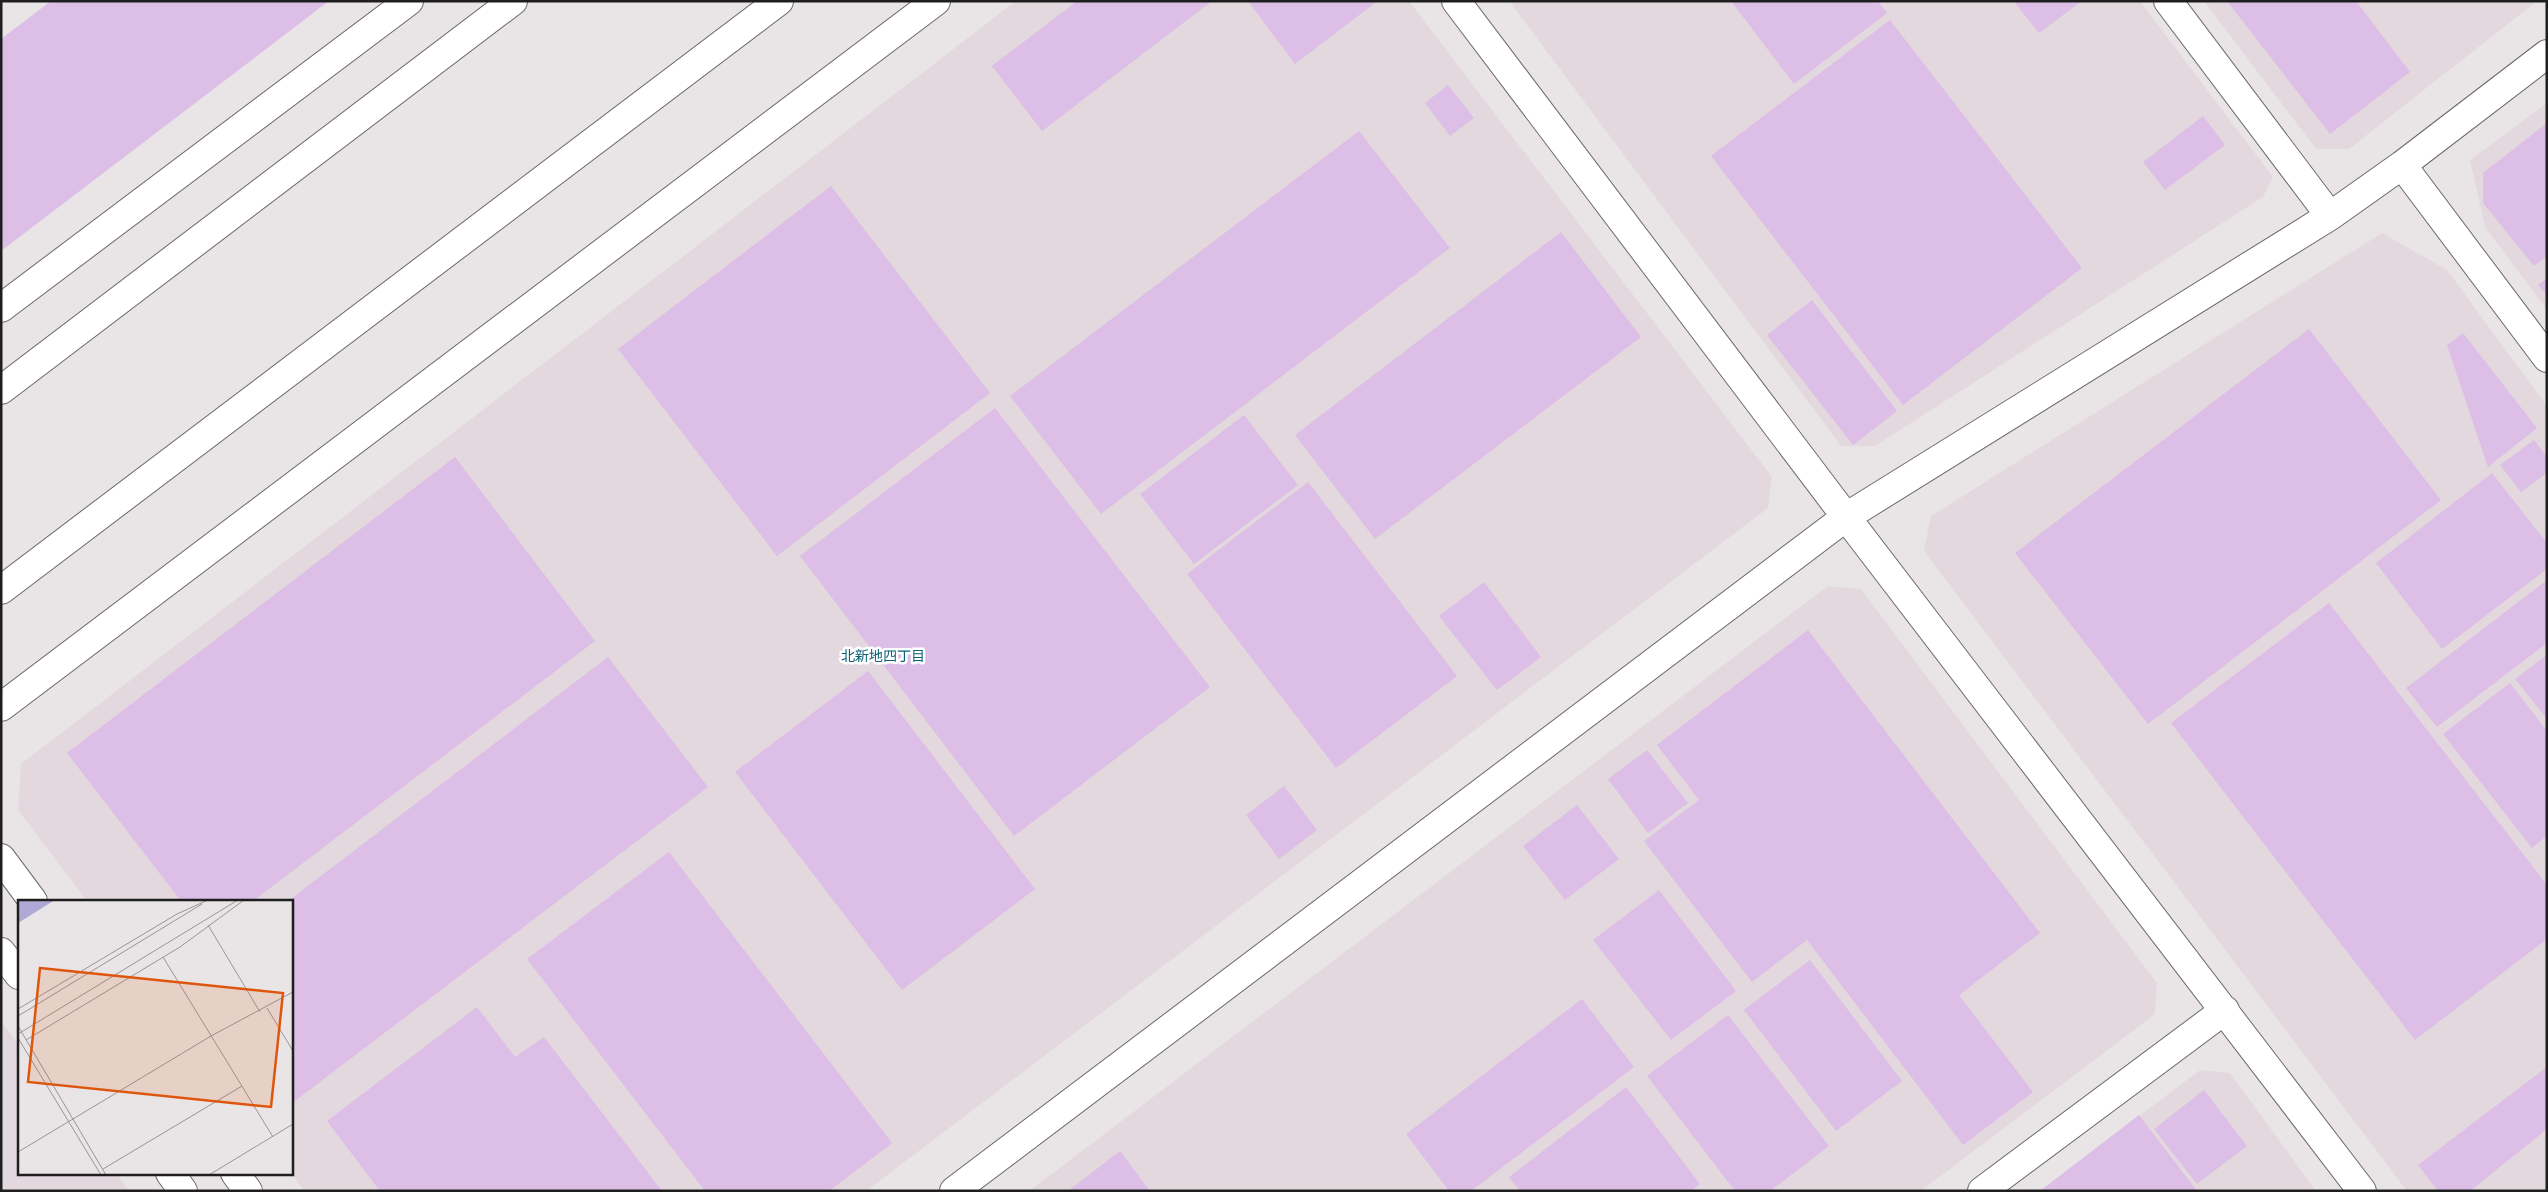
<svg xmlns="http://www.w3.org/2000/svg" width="2548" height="1192" font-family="Signika,'Noto Sans JP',sans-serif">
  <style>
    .built { fill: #e3d8de }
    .building { fill: #dcbee6 }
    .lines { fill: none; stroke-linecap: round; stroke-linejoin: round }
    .minor-casing { stroke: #6b6869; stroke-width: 30 }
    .tertiary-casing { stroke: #6b6869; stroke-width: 30 }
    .motorway-casing { stroke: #6b6869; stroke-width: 30 }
    .minor { stroke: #fff; stroke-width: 28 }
    .tertiary { stroke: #fff; stroke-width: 28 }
    .motorway { stroke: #fff; stroke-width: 28 }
    .labels { text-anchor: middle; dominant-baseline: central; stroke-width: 5; stroke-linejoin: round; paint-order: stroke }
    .neighbourhood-label { font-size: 14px; fill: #0a6075; stroke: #fff }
    .inset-road { fill: none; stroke: #989597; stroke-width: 1 }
    .view { fill: #de560d; fill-opacity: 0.15; stroke: #de560d; stroke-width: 2.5 }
    .inset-edge { fill: none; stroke: #1f1e1e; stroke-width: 2.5 }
  </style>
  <rect width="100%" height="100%" fill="#e9e5e7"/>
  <!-- built -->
  <path class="built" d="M 1016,1 L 1409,1 L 1772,477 L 1768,508 L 866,1191 L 304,1191 L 291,1173 L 291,901 L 87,901 L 18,810 L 21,764 Z
    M 1509,1 L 2140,1 L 2273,177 L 2263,197 L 1875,446 L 1841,446 Z
    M 2204,1 L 2537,1 L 2349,149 L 2316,149 Z
    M 2547,103 L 2547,310 L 2485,227 L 2470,160 Z
    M 2382,233 L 2447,270 L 2547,406 L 2547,1191 L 2407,1191 L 1924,551 L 1931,516 Z
    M 1828,586 L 1861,589 L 2157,983 L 2155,1014 L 1921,1191 L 1029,1191 Z
    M 1,1021 L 19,1045 L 19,1173 L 116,1173 L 129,1191 L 1,1191 Z
    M 2200,1070 L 2230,1073 L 2316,1191 L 2040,1191 Z"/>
  <!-- building -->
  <path class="building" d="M 51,1 L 329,1 L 1,251 L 1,39 Z
    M 1077,1 L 1212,1 L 1042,131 L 992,66 Z
    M 1248,1 L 1374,1 L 1375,3 L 1295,64 Z
    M 1731,1 L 1878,1 L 1887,13 L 1794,84 Z
    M 2017,1 L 2082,1 L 2039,33 L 2015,3 Z
    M 2227,1 L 2356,1 L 2410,72 L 2330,134 Z
    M 1890,20 L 2082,268 L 1903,405 L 1711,156 Z
    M 1448,85 L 1474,118 L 1450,136 L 1425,103 Z
    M 2203,116 L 2225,145 L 2165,190 L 2143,162 Z
    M 2547,123 L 2547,256 L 2534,266 L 2483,203 L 2483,173 Z
    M 1359,131 L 1450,248 L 1101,514 L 1010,396 Z
    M 831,186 L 990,393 L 777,556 L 618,349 Z
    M 1561,232 L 1641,337 L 1375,539 L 1295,435 Z
    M 2547,278 L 2547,295 L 2538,285 Z
    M 1812,300 L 1897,411 L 1853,445 L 1767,335 Z
    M 2309,329 L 2441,500 L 2148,724 L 2015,553 Z
    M 2463,333 L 2537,428 L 2488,467 L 2447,345 Z
    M 995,408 L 1210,687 L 1014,836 L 800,556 Z
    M 1244,415 L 1298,485 L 1194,564 L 1140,494 Z
    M 2534,440 L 2547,457 L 2547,473 L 2521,492 L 2500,465 Z
    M 455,457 L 595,641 L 253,901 L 181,901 L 67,753 Z
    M 2492,473 L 2547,543 L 2547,569 L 2442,649 L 2376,563 Z
    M 1308,482 L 1457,676 L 1336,768 L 1187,574 Z
    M 2547,580 L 2547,643 L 2437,727 L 2406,688 Z
    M 1484,582 L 1541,657 L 1497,690 L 1439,616 Z
    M 2329,603 L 2547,885 L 2547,939 L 2415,1040 L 2171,723 Z
    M 1808,630 L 2040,933 L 1959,995 L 2033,1092 L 1963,1145 L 1807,940 L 1752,982 L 1644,841 L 1699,800 L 1657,745 Z
    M 2547,655 L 2547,719 L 2515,679 Z
    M 608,657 L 708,787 L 291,1104 L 291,901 L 288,901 Z
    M 868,671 L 1035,889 L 902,990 L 735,772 Z
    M 2510,683 L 2547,731 L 2547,836 L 2532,848 L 2443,734 Z
    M 1647,750 L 1688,803 L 1648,833 L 1608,779 Z
    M 1284,786 L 1317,830 L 1279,859 L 1246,815 Z
    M 1577,805 L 1619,859 L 1565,900 L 1523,846 Z
    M 669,852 L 892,1143 L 829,1191 L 705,1191 L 527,959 Z
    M 1659,890 L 1736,991 L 1671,1040 L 1593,940 Z
    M 1810,960 L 1902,1081 L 1836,1131 L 1744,1010 Z
    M 1582,999 L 1634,1067 L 1471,1191 L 1449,1191 L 1406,1134 Z
    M 477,1007 L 515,1057 L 544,1037 L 662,1191 L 380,1191 L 327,1121 Z
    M 1728,1015 L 1829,1146 L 1770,1191 L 1735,1191 L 1647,1076 Z
    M 2547,1067 L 2547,1129 L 2470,1191 L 2438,1191 L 2418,1165 Z
    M 1626,1087 L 1700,1184 L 1691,1191 L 1520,1191 L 1509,1177 Z
    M 2204,1090 L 2247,1146 L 2197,1184 L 2154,1129 Z
    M 2139,1115 L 2197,1191 L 2040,1191 Z
    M 1120,1151 L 1150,1191 L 1068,1191 Z"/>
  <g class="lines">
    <defs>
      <path id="minor" d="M 1,308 L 409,1
        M 1,707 L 936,1"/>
      <path id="tertiary" d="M 1456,1 L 1846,517 L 2362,1191
        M 2168,1 L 2330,216
        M 2402,165 L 2547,358
        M 1,858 L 33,901
        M 1,952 L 19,975
        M 170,1173 L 183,1191
        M 235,1173 L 248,1191
        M 954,1191 L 1846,517 L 2330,216 L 2402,165 L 2547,54
        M 1982,1191 L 2225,1010"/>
      <path id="motorway" d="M 1,390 L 513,1
        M 1,590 L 779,1"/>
    </defs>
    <!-- minor casing -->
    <use href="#minor" class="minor-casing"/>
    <!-- tertiary casing -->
    <use href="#tertiary" class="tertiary-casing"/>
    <!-- motorway casing -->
    <use href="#motorway" class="motorway-casing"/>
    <!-- minor -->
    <use href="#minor" class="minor"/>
    <!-- tertiary -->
    <use href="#tertiary" class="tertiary"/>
    <!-- motorway -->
    <use href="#motorway" class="motorway"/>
  </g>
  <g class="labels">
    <!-- neighbourhood labels -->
    <g class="neighbourhood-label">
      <text x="883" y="656">北新地四丁目</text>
    </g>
  </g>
  <!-- overview -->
  <g transform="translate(18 900)">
    <rect width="275" height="275" fill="#e9e5e7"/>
    <path d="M 0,0 L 37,0 L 0,23 Z" fill="#b1a9d5"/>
    <path class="inset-road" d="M 190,25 L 242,112M 145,57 L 255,237M 249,108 L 275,151M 0,109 L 159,14 L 190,0M 0,116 L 184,4M 0,126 L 88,275M 0,134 L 220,0M 0,138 L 83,275M 8,140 L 162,47 L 226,0M 0,252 L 193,136 L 275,92M 85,269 L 224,186M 191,275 L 275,224"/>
    <path class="view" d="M 22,68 L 265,93 L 253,207 L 10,182 Z"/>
    <rect width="275" height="275" class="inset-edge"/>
  </g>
  <!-- border -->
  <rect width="2548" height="1192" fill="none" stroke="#1f1e1e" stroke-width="5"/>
</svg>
